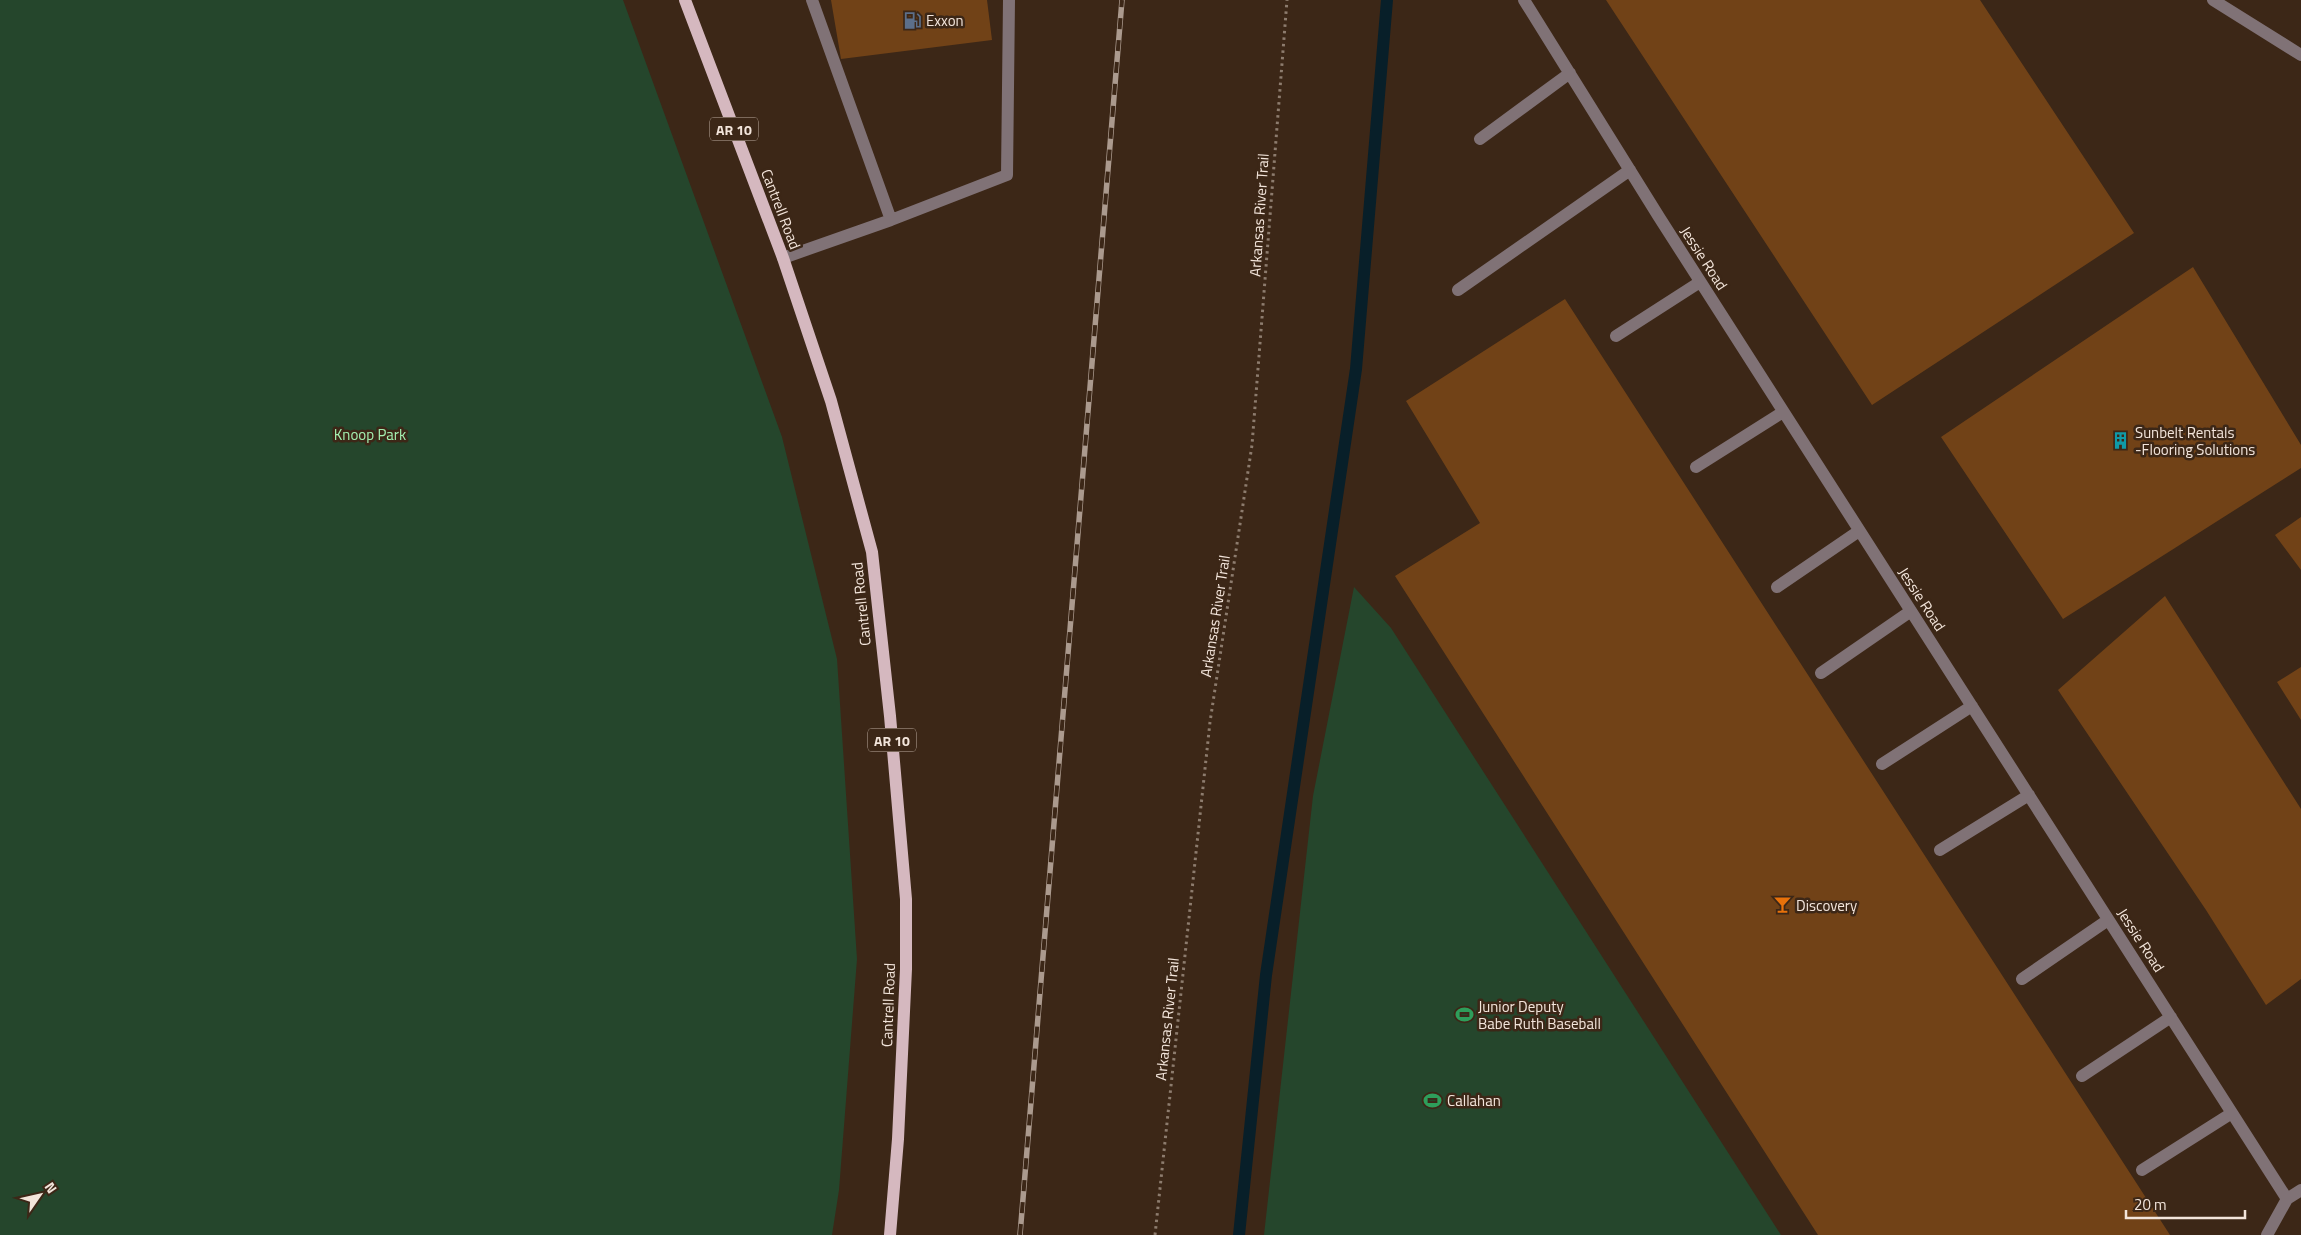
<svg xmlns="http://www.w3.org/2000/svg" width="2301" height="1235" font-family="'Titillium Web',sans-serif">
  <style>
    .green { fill: #25462c }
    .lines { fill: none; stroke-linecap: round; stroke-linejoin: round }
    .stream { stroke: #081f29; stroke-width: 12 }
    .building { fill: #714217 }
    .path { stroke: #8d7c6e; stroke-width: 3; stroke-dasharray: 2.5 4; stroke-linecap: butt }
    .minor { stroke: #807276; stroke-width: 12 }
    .major { stroke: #d5b8bf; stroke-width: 12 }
    .rail-casing { stroke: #ab9a8e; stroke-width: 5.5 }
    .rail { stroke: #3c2717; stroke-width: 4; stroke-dasharray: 11; stroke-linecap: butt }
    .labels { text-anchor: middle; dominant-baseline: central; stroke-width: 5; stroke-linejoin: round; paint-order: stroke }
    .shield { fill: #3c2717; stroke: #bcaca0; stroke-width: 1 }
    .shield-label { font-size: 14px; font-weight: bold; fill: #f3e5db }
    .poi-label { font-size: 15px; fill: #f3e5db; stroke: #3c2717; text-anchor: start }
    .street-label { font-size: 15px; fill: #f3e5db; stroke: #3c2717 }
    .park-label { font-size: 15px; fill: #a3f0b1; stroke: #3c2717 }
  </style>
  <rect width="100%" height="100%" fill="#3c2717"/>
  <!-- green -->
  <path class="green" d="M 0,0 L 623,0 L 782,437 L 837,659 L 857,959 L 839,1190 L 832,1235 L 0,1235 Z
    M 1354,587 L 1391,628 L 1781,1235 L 1264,1235 L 1313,796 Z"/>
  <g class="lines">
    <!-- stream -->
    <path class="stream" d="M 1239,1235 L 1266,975 L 1356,369 L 1387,0"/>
  </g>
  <!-- building -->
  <path class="building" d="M 831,0 L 987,0 L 992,40 L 841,59 Z
    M 1606,0 L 1980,0 L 2134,233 L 1872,405 Z
    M 2193,267 L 2301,445 L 2301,468 L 2063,619 L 1941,437 Z
    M 1565,299 L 2170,1235 L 1818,1235 L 1395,576 L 1480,523 L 1406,401 Z
    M 2301,517 L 2301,570 L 2275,535 Z
    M 2165,596 L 2301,809 L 2301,979 L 2266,1005 L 2206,910 L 2058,690 Z
    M 2301,667 L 2301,720 L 2277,682 Z"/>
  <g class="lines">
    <!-- path -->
    <path class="path" d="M 1155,1235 L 1210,722 L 1252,445 L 1287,0"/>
    <!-- minor -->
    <path class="minor" d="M 812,0 L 891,220 L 1007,175 L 1009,0
      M 1524,0 L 1659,217 L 2287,1199 L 2301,1190
      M 2213,0 L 2301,55
      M 1480,139 L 1570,73
      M 783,258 L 891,220
      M 1458,290 L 1630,170
      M 1616,336 L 1700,282
      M 1696,467 L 1783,412
      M 1777,587 L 1859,531
      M 1821,673 L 1911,611
      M 1882,764 L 1972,706
      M 1940,850 L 2029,795
      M 2022,979 L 2108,920
      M 2082,1076 L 2171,1017
      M 2142,1170 L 2232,1113
      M 2267,1235 L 2287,1199"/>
    <!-- major -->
    <path class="major" d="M 685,0 L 783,258 L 831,401 L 872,552 L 890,716 L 906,899 L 906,969 L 898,1139 L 890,1235"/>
    <defs>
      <path id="rail" d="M 1020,1235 L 1122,0"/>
    </defs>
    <!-- rail casing -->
    <use href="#rail" class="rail-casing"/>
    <!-- rail -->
    <use href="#rail" class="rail"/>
  </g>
  <!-- icons -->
  <defs>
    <symbol id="fuel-bare" viewBox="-9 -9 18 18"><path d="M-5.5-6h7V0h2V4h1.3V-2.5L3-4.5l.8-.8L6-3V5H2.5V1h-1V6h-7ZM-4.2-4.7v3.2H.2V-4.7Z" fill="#5c6f8a" stroke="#3c2717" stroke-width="2.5" paint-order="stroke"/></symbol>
    <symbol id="building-bare" viewBox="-9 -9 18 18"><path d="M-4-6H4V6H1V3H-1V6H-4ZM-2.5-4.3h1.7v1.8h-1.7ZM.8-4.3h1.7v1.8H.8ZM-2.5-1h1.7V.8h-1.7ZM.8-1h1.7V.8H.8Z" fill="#0f9aa8" stroke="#3c2717" stroke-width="2.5" paint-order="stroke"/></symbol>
    <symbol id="bar-bare" viewBox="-9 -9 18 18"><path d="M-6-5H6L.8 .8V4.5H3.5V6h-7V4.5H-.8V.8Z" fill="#e8710a" stroke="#3c2717" stroke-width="2.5" paint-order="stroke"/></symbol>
    <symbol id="stadium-bare" viewBox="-9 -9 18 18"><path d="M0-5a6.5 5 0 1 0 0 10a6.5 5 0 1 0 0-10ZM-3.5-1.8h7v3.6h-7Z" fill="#2e9e5b" stroke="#3c2717" stroke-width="2.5" paint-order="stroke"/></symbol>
  </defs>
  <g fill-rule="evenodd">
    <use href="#fuel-bare" x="900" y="8" width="25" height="25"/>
    <use href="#building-bare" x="2108" y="428" width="25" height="25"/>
    <use href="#bar-bare" x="1770" y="892" width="25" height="25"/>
    <use href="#stadium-bare" x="1452" y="1002" width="25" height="25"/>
    <use href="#stadium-bare" x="1420" y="1088" width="25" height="25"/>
  </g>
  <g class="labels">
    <!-- shield labels -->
    <g class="shield">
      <rect x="710" y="117.5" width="48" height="23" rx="4"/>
      <rect x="868" y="728.5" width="48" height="23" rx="4"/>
    </g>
    <g class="shield-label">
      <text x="734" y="129">AR 10</text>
      <text x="892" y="740">AR 10</text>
    </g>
    <!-- poi labels -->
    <g class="poi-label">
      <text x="926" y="20">Exxon</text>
      <text x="2135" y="432">Sunbelt Rentals<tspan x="2135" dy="17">-Flooring Solutions</tspan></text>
      <text x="1796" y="905">Discovery</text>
      <text x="1478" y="1006">Junior Deputy<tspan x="1478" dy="17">Babe Ruth Baseball</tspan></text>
      <text x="1447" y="1100">Callahan</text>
    </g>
    <!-- street labels -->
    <g class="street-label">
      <text transform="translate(781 209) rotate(69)">Cantrell Road</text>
      <text transform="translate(1259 215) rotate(-86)">Arkansas River Trail</text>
      <text transform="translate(1704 258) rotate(57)">Jessie Road</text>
      <text transform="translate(1922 599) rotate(57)">Jessie Road</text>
      <text transform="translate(861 604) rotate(-96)">Cantrell Road</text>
      <text transform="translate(1215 616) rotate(-81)">Arkansas River Trail</text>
      <text transform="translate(2141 940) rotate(57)">Jessie Road</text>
      <text transform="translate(888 1005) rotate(-88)">Cantrell Road</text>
      <text transform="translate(1167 1019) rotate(-84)">Arkansas River Trail</text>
    </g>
    <!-- park labels -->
    <g class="park-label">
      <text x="370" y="434">Knoop Park</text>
    </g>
  </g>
  <!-- north arrow -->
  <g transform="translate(40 1195) rotate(56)" stroke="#3c2717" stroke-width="4" paint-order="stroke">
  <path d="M0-4L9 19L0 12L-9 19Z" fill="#f3e5db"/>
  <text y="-8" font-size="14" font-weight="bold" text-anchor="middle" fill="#f3e5db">N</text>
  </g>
  <!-- scale -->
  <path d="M2126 1210v8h119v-8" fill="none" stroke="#f3e5db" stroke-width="2.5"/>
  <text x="2134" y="1210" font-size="15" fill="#f3e5db" stroke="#3c2717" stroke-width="4" paint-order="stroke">20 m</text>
</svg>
